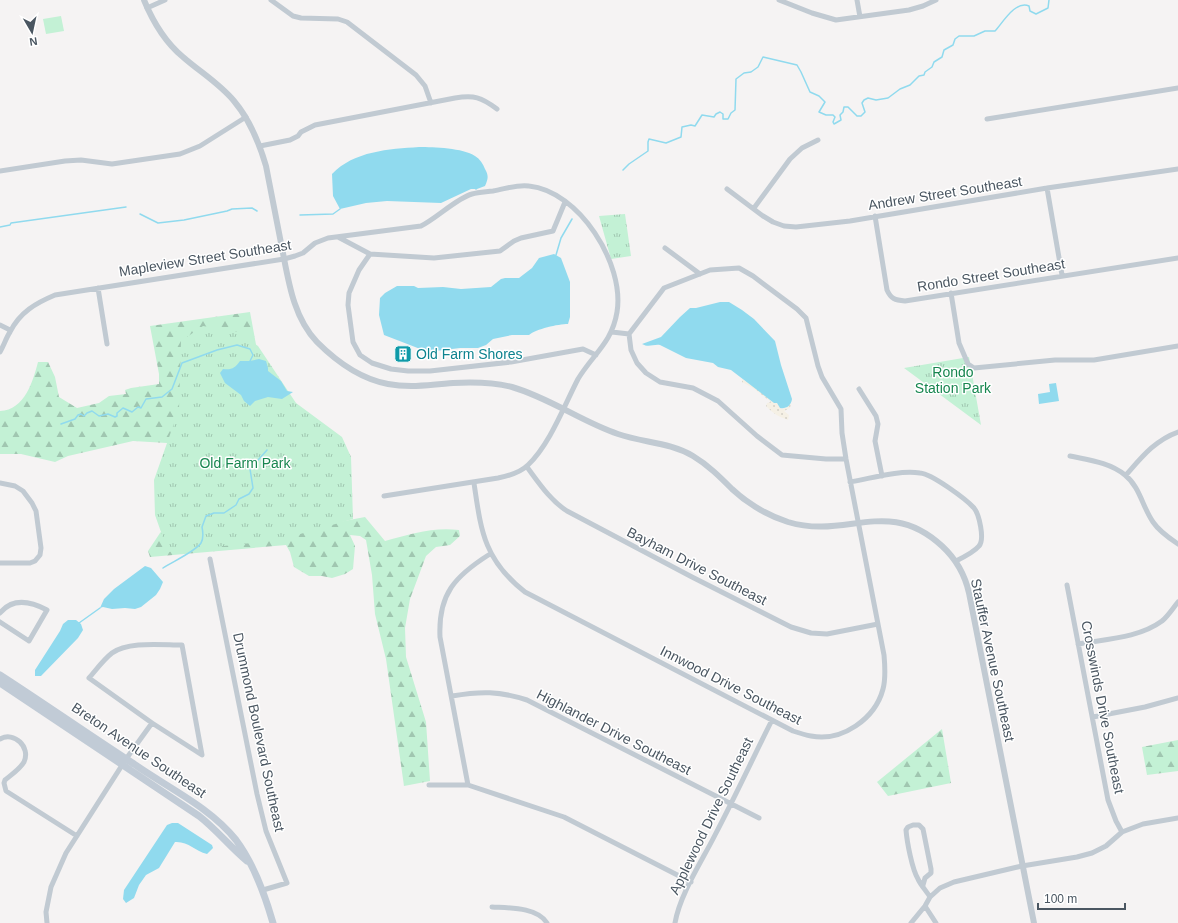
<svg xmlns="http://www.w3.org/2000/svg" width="1178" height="923" font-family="Helvetica,sans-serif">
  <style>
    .green { fill: #c3f1d5 }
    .forest { fill: url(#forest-firs) }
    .sand { fill: url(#sand-dots) }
    .park { fill: url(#park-tufts) }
    .water { fill: #90daee }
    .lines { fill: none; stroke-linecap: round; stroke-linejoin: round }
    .stream { stroke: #90daee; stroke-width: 1.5 }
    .minor { stroke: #c1cad2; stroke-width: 5 }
    .tertiary { stroke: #c1cad2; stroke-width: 6 }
    .secondary { stroke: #c1cbd6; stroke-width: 7 }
    .labels { text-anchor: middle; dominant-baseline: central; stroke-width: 3; stroke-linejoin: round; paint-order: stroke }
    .street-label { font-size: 14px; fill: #4a5661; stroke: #fff }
    .culture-label { font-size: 14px; fill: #0d838f; stroke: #fff; text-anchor: start }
    .park-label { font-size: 14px; fill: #17864f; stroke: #fff }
  </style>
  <defs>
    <pattern id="forest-firs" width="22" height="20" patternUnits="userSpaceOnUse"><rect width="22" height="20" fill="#c3f1d5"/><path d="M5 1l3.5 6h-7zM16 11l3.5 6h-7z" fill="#a0c6b0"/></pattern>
    <pattern id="sand-dots" width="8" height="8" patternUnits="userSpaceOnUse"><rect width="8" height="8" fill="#f5f0e5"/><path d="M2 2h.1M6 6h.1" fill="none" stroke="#d4d0c7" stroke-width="1.8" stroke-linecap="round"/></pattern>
    <pattern id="park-tufts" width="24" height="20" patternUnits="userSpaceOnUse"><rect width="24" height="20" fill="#c3f1d5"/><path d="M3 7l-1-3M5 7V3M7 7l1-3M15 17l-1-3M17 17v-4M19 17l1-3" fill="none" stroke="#a0c6b0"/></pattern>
  </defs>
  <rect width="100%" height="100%" fill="#f5f3f3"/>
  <!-- green -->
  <path class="green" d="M 61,16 L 64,31 L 46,34 L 43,19 Z"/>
  <!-- forest -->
  <path class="forest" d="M 250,312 L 257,350 L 323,525 L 365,517 L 385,541 C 411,534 432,527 459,530 L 460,536 L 450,545 L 436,547 L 426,556 L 410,599 L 405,628 L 406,657 L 426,722 L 430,781 L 404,786 L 386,659 L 375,614 L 372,575 L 366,540 L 360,536 L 350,535 L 355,546 L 353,569 L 345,574 L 332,578 L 322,576 L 309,576 L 294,567 L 290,552 L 286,545 L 150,557 L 148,551 L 160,533 L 171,521 L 167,443 L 133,441 L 68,456 L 55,462 L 21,454 L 0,454 L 0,411 C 25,410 33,381 38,362 L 48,362 L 55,377 L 59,397 L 77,408 L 99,403 L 109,396 L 126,394 L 125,390 L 131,388 L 159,384 L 159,374 L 150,326 Z
    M 942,729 L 951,783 L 888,796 L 877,782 Z
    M 1178,740 L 1178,771 L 1147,775 L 1142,747 Z"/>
  <!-- sand -->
  <path class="sand" d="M 742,379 L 753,386 L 774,403 L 777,403 L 781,409 L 786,408 L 791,403 L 790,408 L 784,411 L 789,415 L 788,420 C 778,416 775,415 766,406 L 767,403 L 771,402 L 770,401 L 753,388 L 742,382 Z"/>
  <!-- park -->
  <path class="park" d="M 625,214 L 631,256 L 611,259 L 599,216 Z
    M 203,326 L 237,332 L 258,346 L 296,403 L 342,437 L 351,457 L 353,519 L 279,540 L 168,552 L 155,515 L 154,480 L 179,409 L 181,341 Z
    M 969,357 L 981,425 L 904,368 Z"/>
  <!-- water -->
  <path class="water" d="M 419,147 C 434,147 463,148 475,156 C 480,159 483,164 485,169 C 489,176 488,179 485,186 L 477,189 L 476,190 L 475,189 L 471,189 L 441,203 L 387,201 L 366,203 L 340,209 L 333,196 L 332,174 C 354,151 389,149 419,147 Z
    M 554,254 L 561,258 L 570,282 L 570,317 L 568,324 C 558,324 536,329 529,335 L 512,335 L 493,339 L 486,345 L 478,348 L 460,348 L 428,352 L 384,335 L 379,315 L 380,298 L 385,293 L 397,286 L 414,286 L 418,288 L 443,287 L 461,289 L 491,287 L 501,279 L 505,278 L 519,278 L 532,268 L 539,258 Z
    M 720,302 L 729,302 L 742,310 L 754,319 L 775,341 L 781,365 L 792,399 C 791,406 786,409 780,408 L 777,403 L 774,403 L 731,370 L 718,367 L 713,363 L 686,358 L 660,345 C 653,344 649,348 642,344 L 661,337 L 680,317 L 690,308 L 696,308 Z
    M 259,359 L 266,361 L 268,368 L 268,371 L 281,381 L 287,391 L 293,392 L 282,399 L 268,397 L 255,401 L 250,406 L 244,401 L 241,395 L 225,383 L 220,373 L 223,369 C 232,370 235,368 240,361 L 250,361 Z
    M 1056,383 L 1059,401 L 1039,404 L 1038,394 L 1050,392 L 1049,384 Z
    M 145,566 L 151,568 L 163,582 L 160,589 L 156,595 L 141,607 L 135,609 L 125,608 L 112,609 L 103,607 L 100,608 L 104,599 L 114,589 Z
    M 68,620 L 76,620 L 81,624 L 83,630 L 78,638 L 41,676 L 35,676 L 35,670 L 60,631 L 63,624 Z
    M 172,823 L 178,823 L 212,845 L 213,848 L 207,854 C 195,851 188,841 175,842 L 159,868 L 146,875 L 139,885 L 134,898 L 126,903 L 123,899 L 124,890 L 167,825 Z"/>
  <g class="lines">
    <!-- stream -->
    <path class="stream" d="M 623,170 L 629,164 L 648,151 L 648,142 L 649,139 L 666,143 L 681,137 L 682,127 L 691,125 L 695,126 L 702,115 L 714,117 L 716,114 L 720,112 L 723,114 L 723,119 L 728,119 L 731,113 L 735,110 L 736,79 L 744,73 L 751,72 L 758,67 L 763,57 L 797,65 L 801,72 L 810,92 L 819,96 L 825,102 L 819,112 L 826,115 L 833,115 L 835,117 L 833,122 L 834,124 L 841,120 L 840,115 L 843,112 L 844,107 L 848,107 L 857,116 L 861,116 L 865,112 L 862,103 L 864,100 L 868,98 L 876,100 L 888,98 L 900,89 L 910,85 L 919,76 L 924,75 L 925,72 L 932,67 L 934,62 L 942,57 L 944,50 L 953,45 L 955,39 L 959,36 L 974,36 L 985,31 L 995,31 C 1002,24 1015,0 1029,6 L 1030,11 L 1036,14 L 1048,8 L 1049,0
      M 140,214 L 158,223 L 184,220 L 227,211 L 232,209 L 252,208 L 257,211
      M 300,215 L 333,214 L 340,209
      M 0,227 L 10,225 L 11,223 L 126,207
      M 556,255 L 561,238 L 572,219
      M 61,424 L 75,419 L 78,415 L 81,414 L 84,416 L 87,413 L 92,411 L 99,416 L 108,414 L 115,417 L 117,416 L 117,413 L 123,408 L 132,412 L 138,407 L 141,408 L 146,399 L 162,397 L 172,389 L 182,363 L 217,350 L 237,345 L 250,349 L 253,355 L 250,361
      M 163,568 C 172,562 196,551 201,543 C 204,538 203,532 202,527 L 206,516 L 214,513 L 224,513 L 236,505 L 239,499 L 249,494 L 253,488 L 250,469 L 267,450
      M 79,623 L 100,608"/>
    <!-- minor -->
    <path class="minor" d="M 271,0 L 293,16 L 301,18 L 338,19 L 347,22 L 416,75 L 425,86 L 431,103
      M 779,0 L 812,13 L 836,20 L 909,10 L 923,6 L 936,0
      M 857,0 L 860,17
      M 147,8 L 165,0
      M 987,119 L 1178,88
      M 260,146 L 290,140 L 298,136 L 301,132 L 315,125 L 455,98 C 474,95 481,97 497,109
      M 0,171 L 65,161 L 81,160 L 112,164 L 180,154 L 200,146 L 246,117
      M 1047,188 L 1062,275
      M 727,189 L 763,216 L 773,222 L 784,226 L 796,227 L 850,221 L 1047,188 L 1178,169
      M 754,208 L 790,159 L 802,148 L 818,140
      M 875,216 L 887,290 C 891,299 895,300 905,301 L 1178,258
      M 338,237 L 370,254 L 434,258 L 500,251 L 514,241 L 521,238 L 553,231 L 565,202
      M 665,248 L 700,274
      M 370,254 L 359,270 L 349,293 L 348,305 L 353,342 L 360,355 L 372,363 L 391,369 L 408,371 L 430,371 L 511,362 L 583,349 L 596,355
      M 98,288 L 107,344
      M 951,293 L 959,343 L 968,364 L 974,368 L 1055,360 L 1094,360 L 1178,346
      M 0,325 L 10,330
      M 612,332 L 629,334
      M 629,334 L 631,350 L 637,363 L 646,373 L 660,382 L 693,388 L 718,401 L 757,436 L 782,455 L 826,459 L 846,459
      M 0,352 C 4,345 6,338 10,332 C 20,312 36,303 55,295 L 284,259 L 295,256 L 303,253 L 315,243 L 328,238 L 421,226 C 437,218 457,198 472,194 C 479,192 486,192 493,191 C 505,189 518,184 529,186 C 579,191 625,264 617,312 C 612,343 593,354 578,379 C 564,406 550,444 528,465 C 521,472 508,476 498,478 L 384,496
      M 859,389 L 876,416 L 878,424 L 875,441 L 882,476
      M 1070,456 C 1088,460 1109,462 1125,475 C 1140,487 1142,506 1153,522 C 1159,531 1169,538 1178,544
      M 527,467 C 539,483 550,500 567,511 L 692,577 L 791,627 L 811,633 L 827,634 L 878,624
      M 1126,475 C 1141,458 1155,440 1178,432
      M 850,482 C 873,478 898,470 920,473 C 932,474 966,499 974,508 C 979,514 985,539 979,546 C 975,551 962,558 956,561
      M 0,483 L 15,486 L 23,491 L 32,503 L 36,511 L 41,548 L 40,555 L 35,561 L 30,563 L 0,563
      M 474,483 C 481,531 484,560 525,592 L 793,731 C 799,733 805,735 811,736 C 842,742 875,719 883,689 C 886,678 885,666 884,655 L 846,459 L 842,433 L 841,409 L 822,377 L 818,366 L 806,318 L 797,309 L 753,276 L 739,268 L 710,270 L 664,288 L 629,334
      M 210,559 L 257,794 L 266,831 L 287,883 L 263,890
      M 1067,585 L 1108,800 L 1116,821 L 1122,832
      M 0,613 C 13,597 32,602 47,610 L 29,641 L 0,622
      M 1078,644 C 1106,639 1139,638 1162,621 C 1168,616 1173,608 1178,602
      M 182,645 L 202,755 L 152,723 L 89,678 C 96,670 103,660 112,653 C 128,641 162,645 182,645 Z
      M 452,696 C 481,691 499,691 527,700 L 759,818
      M 1093,717 L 1145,707 L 1178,698
      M 0,739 C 14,731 31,747 24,762 C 20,769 11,775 5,780 L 4,783 L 6,791 L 77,836
      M 429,785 L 468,785 L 564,817 L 691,882
      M 468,785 L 440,637 C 438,594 455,576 490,554
      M 923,885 L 925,878 L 931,873 L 931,869 L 923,829 L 919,825 L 913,825 L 908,827 L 906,830 C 907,842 912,869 918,879 C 920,884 927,892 930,897
      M 925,906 L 936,923
      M 492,907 C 509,908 537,907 547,923
      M 47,923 L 46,912 L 51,887 L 66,853 L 126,759 L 152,723
      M 675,923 C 680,894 702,861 715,835 C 735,797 753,758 772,720
      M 911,923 L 925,906 L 930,897 L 940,888 L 954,882 L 1022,866 L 1077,857 L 1092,853 L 1106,846 L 1122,832 L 1143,824 L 1178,818"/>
    <!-- tertiary -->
    <path class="tertiary" d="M 144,0 C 153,22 165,42 183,57 C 200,72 219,83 234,101 C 250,120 259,142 266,166 C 271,192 276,217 281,243 C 288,277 292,316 317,342 C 336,361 361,379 388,384 C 409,388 431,385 453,383 C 472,382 493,382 512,387 C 550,398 582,422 618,434 C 644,443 669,442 693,456 C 708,465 720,477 732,489 C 748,504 767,515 788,522 C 847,540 888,496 942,546 C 956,559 965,575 969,593 L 1034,923"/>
    <!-- secondary -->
    <path class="secondary" d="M 0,675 C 45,704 89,735 134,764 C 168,788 210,807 236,840 C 254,864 265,895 273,923
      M 0,683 L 199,816 C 217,830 230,847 247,861"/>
  </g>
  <!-- icons -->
  <defs>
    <symbol id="building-square" viewBox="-11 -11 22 22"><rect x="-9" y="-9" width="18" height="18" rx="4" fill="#0f9aa8" stroke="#fff"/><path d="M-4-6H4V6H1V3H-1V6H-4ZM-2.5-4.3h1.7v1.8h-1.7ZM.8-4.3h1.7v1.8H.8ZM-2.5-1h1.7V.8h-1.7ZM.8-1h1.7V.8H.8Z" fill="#fff"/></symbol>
  </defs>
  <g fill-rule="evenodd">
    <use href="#building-square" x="393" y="344" width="20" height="20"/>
  </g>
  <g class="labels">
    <!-- street labels -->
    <g class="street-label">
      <text transform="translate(945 193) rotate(-9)">Andrew Street Southeast</text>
      <text transform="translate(205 258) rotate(-9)">Mapleview Street Southeast</text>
      <text transform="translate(991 275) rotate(-9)">Rondo Street Southeast</text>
      <text transform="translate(697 566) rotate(27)">Bayham Drive Southeast</text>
      <text transform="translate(993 660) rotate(78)">Stauffer Avenue Southeast</text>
      <text transform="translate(731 685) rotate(27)">Innwood Drive Southeast</text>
      <text transform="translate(1103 707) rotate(79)">Crosswinds Drive Southeast</text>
      <text transform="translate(259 732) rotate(78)">Drummond Boulevard Southeast</text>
      <text transform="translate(614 732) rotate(27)">Highlander Drive Southeast</text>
      <text transform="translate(139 750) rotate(34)">Breton Avenue Southeast</text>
      <text transform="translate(711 816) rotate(-64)">Applewood Drive Southeast</text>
    </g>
    <!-- culture labels -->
    <g class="culture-label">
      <text x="416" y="354">Old Farm Shores</text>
    </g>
    <!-- park labels -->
    <g class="park-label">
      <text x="953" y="372">Rondo<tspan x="953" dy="16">Station Park</tspan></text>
      <text x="245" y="463">Old Farm Park</text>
    </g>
  </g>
  <!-- north arrow -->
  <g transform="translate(32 32) rotate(171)" stroke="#ffffff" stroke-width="3" paint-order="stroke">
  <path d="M0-3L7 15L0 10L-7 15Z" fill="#4a5661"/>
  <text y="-6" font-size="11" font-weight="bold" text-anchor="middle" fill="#4a5661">N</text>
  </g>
  <!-- scale -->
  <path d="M1038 903v6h87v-6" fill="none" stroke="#4a5661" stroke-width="2"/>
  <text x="1044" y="903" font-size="12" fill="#4a5661" stroke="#ffffff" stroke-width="3" paint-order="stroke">100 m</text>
</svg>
